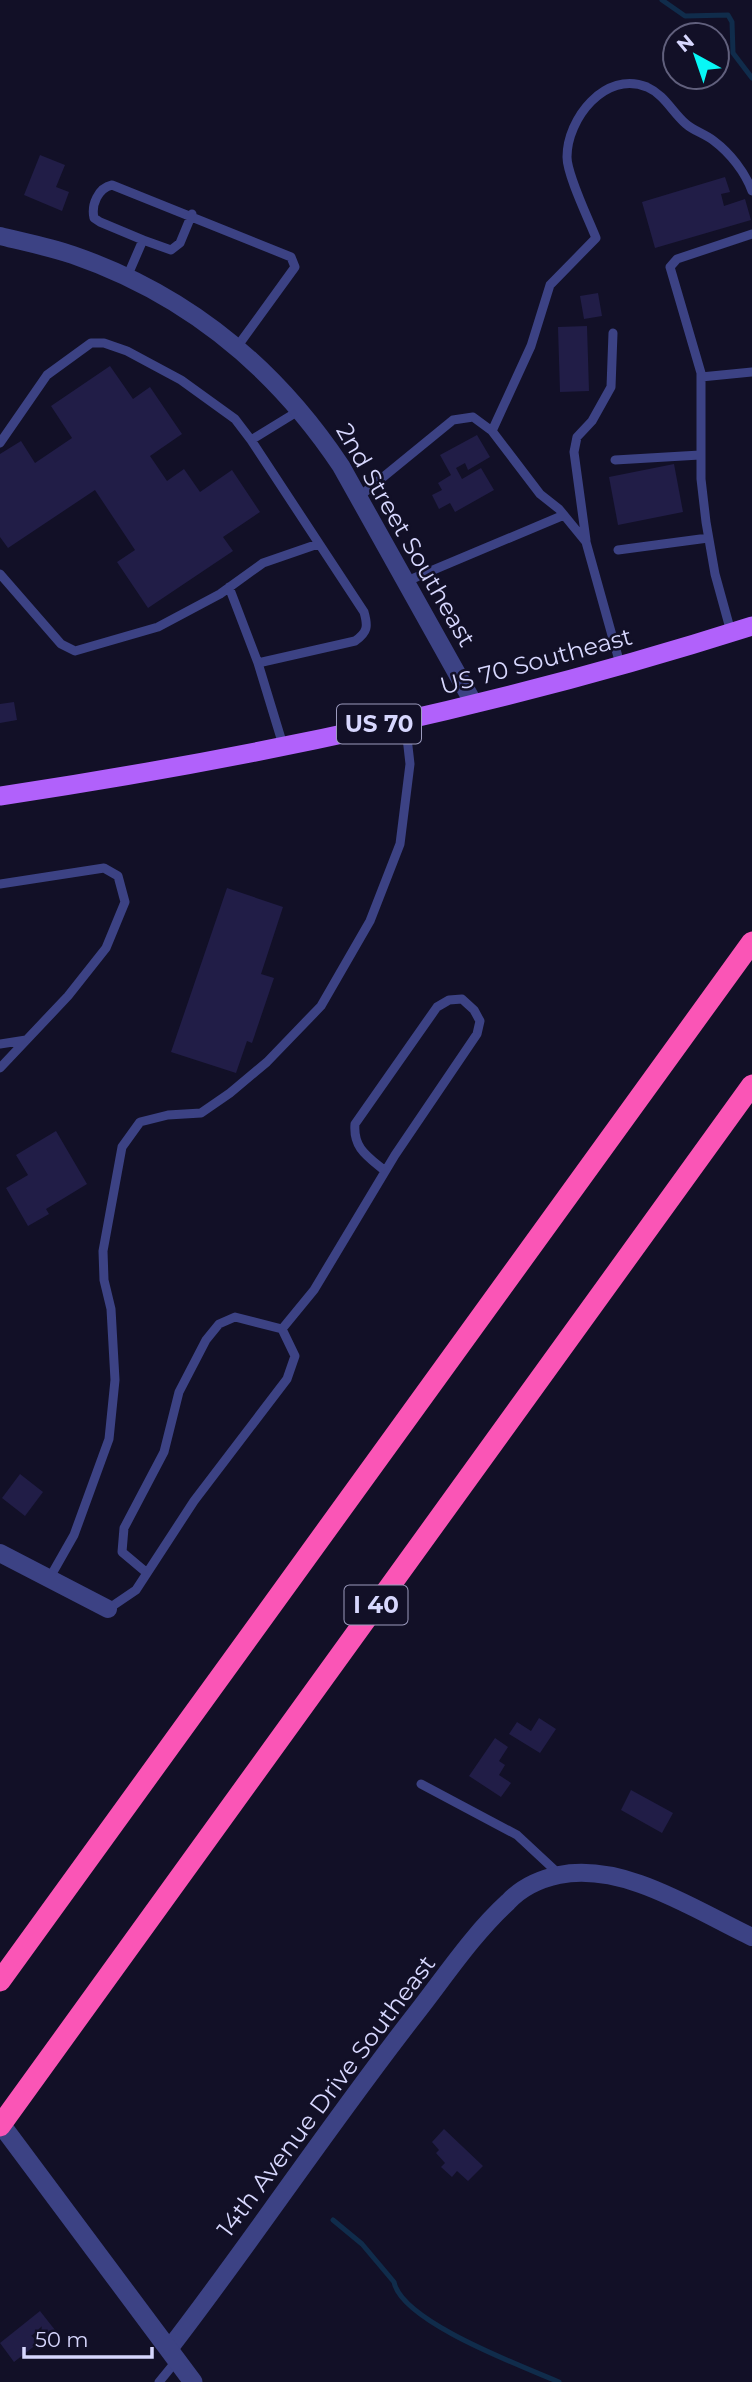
<svg xmlns="http://www.w3.org/2000/svg" width="752" height="2382" font-family="Montserrat,sans-serif">
  <style>
    .lines { fill: none; stroke-linecap: round; stroke-linejoin: round }
    .stream { stroke: #102c4b; stroke-width: 5 }
    .building { fill: #211d47 }
    .service { stroke: #3c4284; stroke-width: 9 }
    .minor { stroke: #3c4284; stroke-width: 18 }
    .tertiary { stroke: #3c4284; stroke-width: 19 }
    .primary { stroke: #b161fb; stroke-width: 19 }
    .motorway { stroke: #fa55b6; stroke-width: 21 }
    .labels { text-anchor: middle; dominant-baseline: central; stroke-width: 5; stroke-linejoin: round; paint-order: stroke }
    .shield { fill: #121027; stroke: #9c9bbe; stroke-width: 2 }
    .shield-label { font-size: 23px; font-weight: bold; fill: #d7d7fe }
    .street-label { font-size: 24px; fill: #d7d7fe; stroke: #121027 }
  </style>
  <rect width="100%" height="100%" fill="#121027"/>
  <g class="lines">
    <!-- stream -->
    <path class="stream" d="M 662,0 L 685,16 L 728,15 L 732,22 L 733,53 L 752,78
      M 333,2220 L 362,2244 L 394,2282 C 402,2322 522,2366 559,2382"/>
  </g>
  <!-- building -->
  <path class="building" d="M 40,155 L 65,165 L 56,187 L 69,192 L 62,211 L 24,195 Z
    M 725,177 L 730,192 L 721,194 L 724,206 L 745,199 L 751,220 L 655,248 L 642,202 Z
    M 598,293 L 602,316 L 584,319 L 580,296 Z
    M 587,326 L 589,391 L 560,392 L 558,327 Z
    M 110,366 L 133,399 L 150,387 L 182,434 L 150,456 L 167,481 L 184,469 L 200,492 L 232,470 L 260,512 L 223,537 L 233,551 L 148,608 L 117,562 L 135,550 L 95,490 L 8,548 L 0,537 L 0,454 L 21,441 L 35,463 L 72,438 L 51,406 Z
    M 477,435 L 490,457 L 468,470 L 465,463 L 456,468 L 462,479 L 481,468 L 494,490 L 455,512 L 450,503 L 439,509 L 432,495 L 442,490 L 438,483 L 451,475 L 440,455 Z
    M 674,464 L 683,512 L 618,525 L 609,477 Z
    M 14,702 L 17,720 L 0,723 L 0,704 Z
    M 227,888 L 283,907 L 261,974 L 274,978 L 252,1043 L 247,1041 L 236,1073 L 171,1052 Z
    M 56,1131 L 87,1184 L 46,1209 L 49,1214 L 28,1226 L 6,1188 L 28,1175 L 16,1155 Z
    M 20,1474 L 43,1492 L 25,1516 L 2,1498 Z
    M 539,1718 L 556,1729 L 540,1753 L 509,1734 L 517,1722 L 531,1731 Z
    M 495,1738 L 508,1747 L 499,1761 L 505,1765 L 499,1775 L 511,1783 L 501,1797 L 469,1776 Z
    M 631,1790 L 673,1813 L 662,1833 L 621,1810 Z
    M 444,2129 L 483,2166 L 468,2181 L 457,2171 L 452,2177 L 441,2167 L 445,2163 L 436,2153 L 439,2150 L 432,2142 Z
    M 40,2311 L 55,2330 L 14,2362 L 0,2343 Z"/>
  <g class="lines">
    <!-- service -->
    <path class="service" d="M 143,240 L 171,250 L 180,243 L 192,214
      M 127,277 L 143,240 L 100,222 L 94,218 C 91,205 98,188 112,185 L 291,257 L 295,267 L 237,347
      M 701,377 L 752,372
      M 0,443 L 47,375 L 91,343 L 104,343 L 127,351 L 181,380 L 235,419 L 251,440
      M 615,460 L 700,455
      M 360,496 L 453,420 L 473,417 L 492,431
      M 586,540 L 574,452 L 577,437 L 592,421 L 611,387 L 613,333
      M 618,550 L 708,538
      M 0,574 L 61,644 L 75,651 L 158,627 L 220,594 L 263,563 L 318,544
      M 407,581 L 564,515
      M 229,587 L 258,663
      M 731,632 L 715,574 L 706,522 L 701,479 L 701,373 L 670,267 L 677,259 L 752,234
      M 620,664 L 586,542 L 559,509 L 540,494 L 492,431 L 531,346 L 550,285 L 596,238 C 589,220 567,175 567,157 C 567,119 605,70 647,87 C 665,95 672,112 686,124 C 694,131 705,134 714,141 C 730,153 745,172 752,191
      M 283,745 L 258,663 L 355,641 C 368,632 368,626 364,612 L 251,440 L 300,410
      M 0,884 L 104,868 L 118,876 L 125,902 L 106,948 L 68,996 L 0,1068
      M 0,1044 L 26,1040
      M 282,1329 L 314,1290 L 395,1155 L 477,1034 L 480,1021 L 474,1010 L 462,999 L 449,1000 L 437,1007 L 355,1124 C 353,1148 367,1156 385,1171
      M 49,1579 L 74,1535 L 109,1439 L 115,1380 L 111,1309 L 104,1280 L 103,1251 L 122,1147 L 140,1122 L 168,1115 L 201,1113 L 230,1093 L 267,1062 L 321,1006 L 370,921 L 400,844 L 410,764 L 405,720
      M 108,1609 L 136,1590 L 194,1501 L 287,1379 L 295,1356 L 282,1329 L 235,1317 L 219,1324 L 206,1340 L 179,1392 L 164,1452 L 124,1528 L 122,1552 L 147,1573
      M 421,1784 L 517,1835 L 560,1875
      M 159,2382 L 177,2360"/>
    <!-- minor -->
    <path class="minor" d="M 0,236 C 24,242 49,247 73,255 C 186,294 275,367 341,466 L 474,704
      M 0,1553 L 108,1609
      M 169,2349 C 253,2240 329,2125 414,2016 C 444,1978 472,1935 508,1902 C 521,1888 540,1879 559,1875 C 624,1862 695,1910 752,1937"/>
    <!-- tertiary -->
    <path class="tertiary" d="M 0,2123 L 193,2382"/>
    <!-- primary -->
    <path class="primary" d="M 0,796 C 254,758 508,704 752,626"/>
    <!-- motorway -->
    <path class="motorway" d="M 0,1981 L 752,942
      M 0,2126 L 752,1085"/>
  </g>
  <g class="labels">
    <!-- shield labels -->
    <g class="shield">
      <rect x="337" y="704.5" width="84" height="39" rx="5"/>
      <rect x="344.5" y="1585.5" width="63" height="39" rx="5"/>
    </g>
    <g class="shield-label">
      <text x="379" y="724">US 70</text>
      <text x="376" y="1605">I 40</text>
    </g>
    <!-- street labels -->
    <g class="street-label">
      <text transform="translate(406 535) rotate(60)">2nd Street Southeast</text>
      <text transform="translate(536 661) rotate(-15)">US 70 Southeast</text>
      <text transform="translate(326 2096) rotate(-53)">14th Avenue Drive Southeast</text>
    </g>
  </g>
  <!-- north arrow -->
  <g transform="translate(696 56) rotate(320)"><circle r="33" fill="#121027" stroke="#61607d" stroke-width="2"/>
  <path d="M0-5L12 26L0 18L-12 26Z" fill="#08f8f6"/>
  <text y="-10" font-size="19" font-weight="bold" text-anchor="middle" fill="#d7d7fe">N</text>
  </g>
  <!-- scale -->
  <path d="M24 2347v10h128v-10" fill="none" stroke="#d7d7fe" stroke-width="3.5"/>
  <text x="35" y="2347" font-size="21" fill="#d7d7fe" stroke="#121027" stroke-width="5" paint-order="stroke">50 m</text>
</svg>
